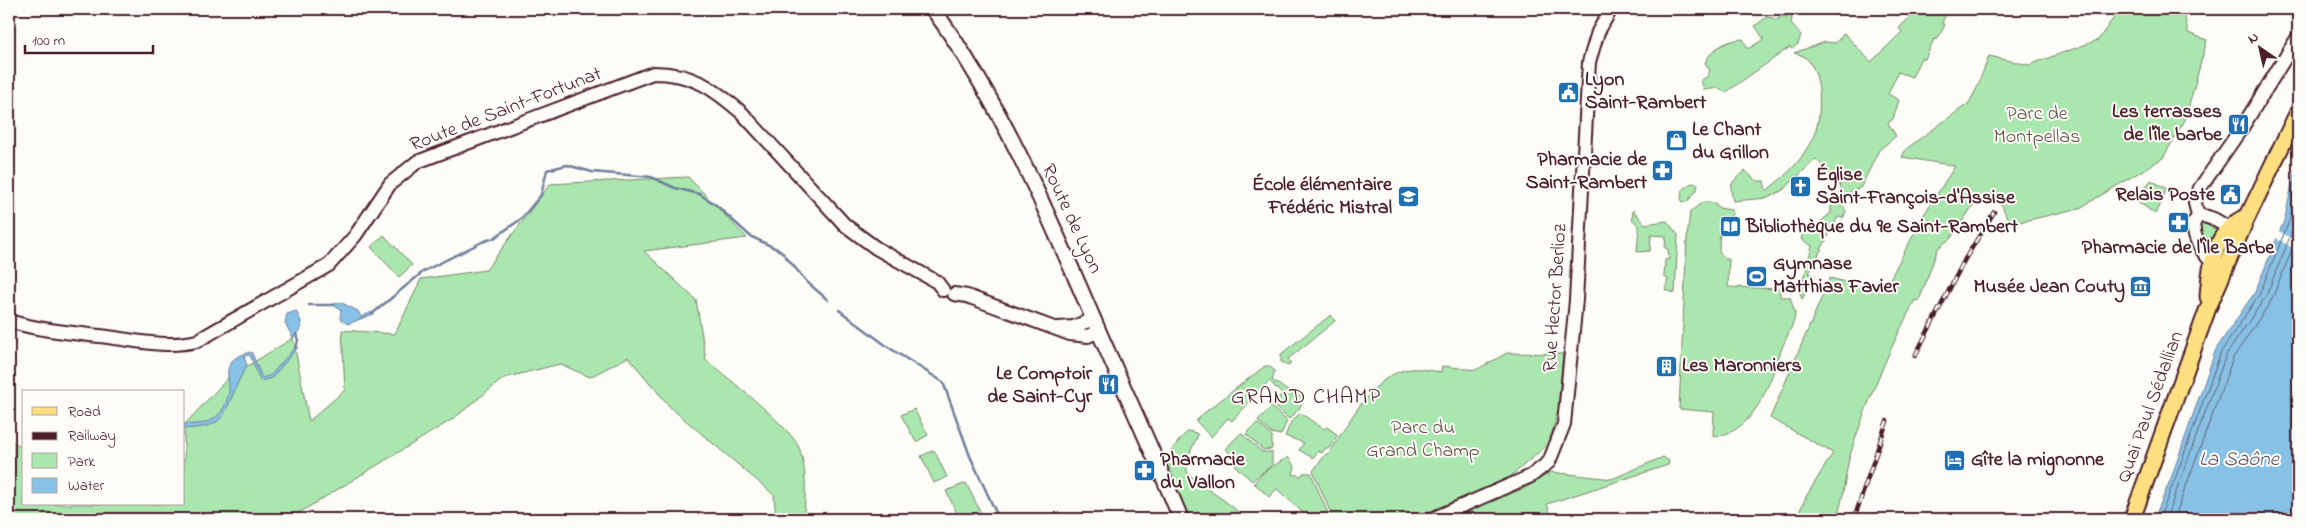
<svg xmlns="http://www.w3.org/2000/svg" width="2307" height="528" font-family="'Indie Flower',sans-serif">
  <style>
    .green { fill: #a9e7ae; stroke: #7a836c }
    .water { fill: #87c1e6; stroke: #6f809b }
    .pier { fill: #fdfcf7 }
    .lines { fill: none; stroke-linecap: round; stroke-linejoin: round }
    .shore { stroke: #626076; stroke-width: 1 }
    .stream { stroke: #6f809b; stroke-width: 2.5 }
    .tertiary-casing { stroke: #4a1f2b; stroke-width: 16 }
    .secondary-casing { stroke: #4a1f2b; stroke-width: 18 }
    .primary-casing { stroke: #4a1f2b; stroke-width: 19 }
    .tertiary { stroke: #fdfcf7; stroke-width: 12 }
    .secondary { stroke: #fdfcf7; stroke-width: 14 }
    .primary { stroke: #fce080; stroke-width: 15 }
    .rail-casing { stroke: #4a1f2b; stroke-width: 4.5 }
    .rail { stroke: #fdfcf7; stroke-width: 2.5; stroke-dasharray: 8; stroke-linecap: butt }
    .labels { text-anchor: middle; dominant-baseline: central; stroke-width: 4; stroke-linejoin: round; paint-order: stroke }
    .poi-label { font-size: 20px; font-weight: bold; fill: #4a1f2b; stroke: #fdfcf7; text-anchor: start }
    .street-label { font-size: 20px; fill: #4a1f2b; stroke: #fdfcf7 }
    .park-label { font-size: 20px; fill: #62514c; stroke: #fdfcf7 }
    .water-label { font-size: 21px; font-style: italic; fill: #5f586c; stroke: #fdfcf7 }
    .quarter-label { font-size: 22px; letter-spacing: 1px; fill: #4a1f2b; stroke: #fdfcf7 }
  </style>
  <rect width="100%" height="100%" fill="#fdfcf7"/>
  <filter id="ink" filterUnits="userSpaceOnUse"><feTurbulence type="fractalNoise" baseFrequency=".02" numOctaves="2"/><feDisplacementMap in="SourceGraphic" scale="10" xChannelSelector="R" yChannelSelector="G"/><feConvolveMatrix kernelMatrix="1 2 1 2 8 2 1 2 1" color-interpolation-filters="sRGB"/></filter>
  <g filter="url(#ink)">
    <!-- green -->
    <path class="green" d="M 1904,9 L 1948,9 L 1942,23 L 1945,25 L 1937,40 L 1934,39 L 1925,59 L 1921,58 L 1912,77 L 1898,72 L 1888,94 L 1899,100 L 1893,119 L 1888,123 L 1896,136 L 1879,150 L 1861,187 L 1843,195 L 1840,185 L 1816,159 L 1783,190 L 1768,198 L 1733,201 C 1728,182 1733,182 1745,170 L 1756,181 L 1764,181 L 1766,191 C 1779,181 1796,167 1804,153 C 1809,145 1815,135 1817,126 C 1822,105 1822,56 1794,53 L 1825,42 L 1836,43 L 1844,33 L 1871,62 L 1902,32 L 1899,28 L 1911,16 Z
      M 2120,9 L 2183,9 L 2188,33 L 2207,40 L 2185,120 L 2163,158 L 2080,208 L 2011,224 C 2005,217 2004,207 1998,198 L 1980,201 L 1972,207 L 1951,238 L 1938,248 L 1919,301 L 1915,300 C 1889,350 1868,399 1851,452 C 1844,474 1845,498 1836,519 L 1796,519 L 1807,495 L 1833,453 L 1770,418 L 1830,278 L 1883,292 L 1925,213 L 1955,166 L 1902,157 L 1906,149 L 1969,103 L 1977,88 L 1989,56 L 2029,65 L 2098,40 Z
      M 1783,16 L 1792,18 L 1791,24 L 1801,35 L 1798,44 L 1792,49 L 1790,47 L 1725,93 L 1719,88 L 1704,90 L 1701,80 L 1707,77 L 1710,71 L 1705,63 C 1711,48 1728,40 1743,39 L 1748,49 L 1764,39 L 1755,26 L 1767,17 L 1778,19 Z
      M 688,177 L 747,238 L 644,251 L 696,300 L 706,360 C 726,377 794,429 800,450 C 807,472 806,497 803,519 L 776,519 L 774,495 L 671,408 L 628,357 L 590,377 L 560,364 L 504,378 L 453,419 L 289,519 L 9,519 L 9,439 L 24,449 L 24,504 L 184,504 L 184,425 L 228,378 L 293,338 L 309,421 L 345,390 L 342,330 L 395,334 L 421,279 L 486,270 L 550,184 Z
      M 2151,180 L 2167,189 L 2155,214 L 2136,200 Z
      M 1691,183 L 1698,184 L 1697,190 L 1687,202 L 1683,202 L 1681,199 L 1682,191 Z
      M 1703,202 L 1715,203 L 1719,208 L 1731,210 L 1734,213 L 1720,224 L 1719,252 L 1725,259 L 1729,259 L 1728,287 L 1780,289 L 1780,297 L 1790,297 C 1791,302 1795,310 1795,316 C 1793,326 1786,338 1782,348 C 1770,381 1755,435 1713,436 L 1714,412 L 1679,409 L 1687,238 L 1690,212 Z
      M 1839,204 L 1844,207 L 1846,212 L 1843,218 L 1838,217 L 1809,273 L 1815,276 L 1802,299 L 1800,293 L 1812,246 L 1801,239 L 1804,230 L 1808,232 L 1831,213 L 1831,206 Z
      M 1633,210 L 1645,224 L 1667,221 L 1678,235 L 1675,293 L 1665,290 L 1668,279 L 1664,277 L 1665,260 L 1669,259 L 1668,249 L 1665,248 L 1666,236 L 1651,235 L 1650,251 L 1637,252 L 1639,226 L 1632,219 Z
      M 2203,223 L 2218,231 L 2210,249 L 2199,227 Z
      M 384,235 L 412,265 L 399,277 L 371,247 Z
      M 1331,315 L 1335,321 L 1288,359 L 1291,364 L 1288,366 L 1281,362 L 1281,354 Z
      M 1507,353 L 1563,354 L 1558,410 L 1551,436 L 1545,447 L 1510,477 L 1412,519 L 1331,519 L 1332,516 L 1313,471 L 1326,454 L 1328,455 C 1347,426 1373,373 1410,369 C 1420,368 1432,371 1441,372 L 1442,366 L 1476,370 Z
      M 1265,366 L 1269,366 L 1275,371 L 1272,380 L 1295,396 L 1299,391 L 1303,400 L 1299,409 L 1289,419 L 1272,405 L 1282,394 L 1269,381 L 1232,421 L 1228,418 L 1211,437 L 1196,421 L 1204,413 Z
      M 1271,407 L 1287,421 L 1281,435 L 1271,433 L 1258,421 Z
      M 914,409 L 928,435 L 916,442 L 901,415 Z
      M 1300,413 L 1324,429 L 1327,427 L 1338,435 L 1328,449 L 1325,448 L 1322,453 L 1318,451 L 1313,458 L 1299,450 L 1304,443 L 1285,436 L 1291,422 Z
      M 1257,423 L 1272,436 L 1272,449 L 1263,450 L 1246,434 Z
      M 1188,431 L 1196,433 L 1198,435 L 1187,459 L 1187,472 C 1204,490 1229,500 1245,519 L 1189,519 L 1166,466 C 1168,451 1178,442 1188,431 Z
      M 1241,433 L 1262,452 L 1272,452 L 1272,465 L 1252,481 L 1235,466 L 1239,461 L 1225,449 Z
      M 934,450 L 947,477 L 934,483 L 921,456 Z
      M 1288,457 L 1295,467 L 1293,474 L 1301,476 L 1303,473 L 1311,473 L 1329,516 L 1327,519 L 1310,519 L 1277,489 L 1269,497 L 1254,483 L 1265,471 Z
      M 1663,457 L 1669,461 L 1668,465 L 1547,504 L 1550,513 L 1534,519 L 1451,519 L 1527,487 L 1551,472 L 1612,479 Z
      M 966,483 L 984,519 L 960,519 L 946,491 Z"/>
    <!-- water -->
    <path class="water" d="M 2298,163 L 2298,519 L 2154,519 L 2171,478 L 2216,349 L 2255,292 L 2285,218 L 2294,174 Z
      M 342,303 L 358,311 L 361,317 L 372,312 L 373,314 L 348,324 L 340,319 L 341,310 L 332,304 Z
      M 296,311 L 301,321 L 301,329 L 293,338 L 285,323 L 287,314 Z
      M 296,346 L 298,347 L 272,378 L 260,381 L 250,355 L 244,356 L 247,366 C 236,381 230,408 221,418 C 213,428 195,428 184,429 L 184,424 C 209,426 225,417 229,391 C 230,381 224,371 232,361 C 236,356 244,354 250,352 L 252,353 L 262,378 L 271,375 Z"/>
    <!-- pier -->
    <path class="pier" d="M 2277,230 L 2298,242 L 2298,251 L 2274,237 Z"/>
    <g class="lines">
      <!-- shore -->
      <path class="shore" d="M 2159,519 L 2175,479 L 2221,352 L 2260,293 L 2290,219 L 2298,176
        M 2166,519 L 2226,355 L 2266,296 L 2296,222 L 2298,208
        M 2174,519 L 2233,358 L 2271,301 L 2298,235"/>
      <!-- stream -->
      <path class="stream" d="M 309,305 L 334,305
        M 839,310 L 888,347 L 943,382 L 970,456 L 999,519
        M 372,314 L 424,271 L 482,242 L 494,238 L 521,219 L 541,195 L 547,170 L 567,165 L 592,172 L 651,177 L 675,188 L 699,194 L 716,205 L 750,236 L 781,251 L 807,282 L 828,300
        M 296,348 L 298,340 L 296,334"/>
      <defs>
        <path id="tertiary" d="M 2198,216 L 2195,203 L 2200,188 L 2243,126 L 2298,37
          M 2198,216 L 2193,224 C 2194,238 2201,251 2211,261
          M 2198,216 C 2209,215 2221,222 2228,229
          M 954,294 L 967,296 L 1070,334 L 1088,336 L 1099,331
          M 9,321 C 41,331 75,333 108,337 C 138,341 167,348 197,341 L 329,265 L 355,236 L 390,184 L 417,162 L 653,73 C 693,73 713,88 742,113 L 845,225 L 876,248 L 937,282 L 943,290
          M 1058,328 L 1073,327 L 1094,319
          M 1432,519 L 1531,476 L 1549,462 L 1564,424 L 1576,300 L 1589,62 L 1598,32 L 1611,9"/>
        <path id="secondary" d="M 933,9 C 1004,107 1051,221 1099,332 C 1126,394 1155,456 1181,519"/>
        <path id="primary" d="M 2208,297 C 2210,266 2214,229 2248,216
          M 2132,519 L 2208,308 L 2245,222 L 2298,112"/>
      </defs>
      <!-- tertiary casing -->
      <use href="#tertiary" class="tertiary-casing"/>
      <!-- secondary casing -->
      <use href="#secondary" class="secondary-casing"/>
      <!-- primary casing -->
      <use href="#primary" class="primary-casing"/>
      <!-- tertiary -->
      <use href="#tertiary" class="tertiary"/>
      <!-- secondary -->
      <use href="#secondary" class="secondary"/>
      <!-- primary -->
      <use href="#primary" class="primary"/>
      <defs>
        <path id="rail" d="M 1915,356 L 1965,259 L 1994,212
          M 1854,519 L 1887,421"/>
      </defs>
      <!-- rail casing -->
      <use href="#rail" class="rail-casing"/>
      <!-- rail -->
      <use href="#rail" class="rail"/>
    </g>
  </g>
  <!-- icons -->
  <defs>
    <symbol id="civic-square" viewBox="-11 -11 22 22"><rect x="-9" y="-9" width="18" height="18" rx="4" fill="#1f6fb2" stroke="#fdfcf7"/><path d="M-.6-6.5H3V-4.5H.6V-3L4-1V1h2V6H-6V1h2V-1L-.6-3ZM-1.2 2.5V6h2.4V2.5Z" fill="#fff"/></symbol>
    <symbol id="restaurant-square" viewBox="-11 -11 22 22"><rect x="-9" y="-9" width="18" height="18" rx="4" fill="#1f6fb2" stroke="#fdfcf7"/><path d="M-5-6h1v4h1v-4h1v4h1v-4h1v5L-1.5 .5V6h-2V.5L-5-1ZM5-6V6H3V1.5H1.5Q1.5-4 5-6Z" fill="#fff"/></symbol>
    <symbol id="shop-square" viewBox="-11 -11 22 22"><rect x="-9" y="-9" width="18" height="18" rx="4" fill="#1f6fb2" stroke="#fdfcf7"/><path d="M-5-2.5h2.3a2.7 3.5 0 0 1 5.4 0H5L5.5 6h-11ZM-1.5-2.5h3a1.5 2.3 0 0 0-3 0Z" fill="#fff"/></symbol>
    <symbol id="pharmacy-square" viewBox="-11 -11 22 22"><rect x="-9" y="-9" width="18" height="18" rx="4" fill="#1f6fb2" stroke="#fdfcf7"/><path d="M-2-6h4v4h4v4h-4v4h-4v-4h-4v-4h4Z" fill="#fff"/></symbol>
    <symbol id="church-square" viewBox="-11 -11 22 22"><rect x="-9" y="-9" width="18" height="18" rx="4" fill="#1f6fb2" stroke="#fdfcf7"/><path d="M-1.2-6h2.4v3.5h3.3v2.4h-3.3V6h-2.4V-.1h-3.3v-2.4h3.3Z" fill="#fff"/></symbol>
    <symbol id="school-square" viewBox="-11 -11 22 22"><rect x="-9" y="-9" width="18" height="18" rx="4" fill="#1f6fb2" stroke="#fdfcf7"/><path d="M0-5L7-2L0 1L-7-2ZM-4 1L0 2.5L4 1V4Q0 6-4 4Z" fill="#fff"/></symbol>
    <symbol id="library-square" viewBox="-11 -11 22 22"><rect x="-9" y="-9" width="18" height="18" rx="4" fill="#1f6fb2" stroke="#fdfcf7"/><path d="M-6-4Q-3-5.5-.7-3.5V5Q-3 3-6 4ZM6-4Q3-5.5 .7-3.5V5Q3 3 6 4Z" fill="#fff"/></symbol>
    <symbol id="stadium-square" viewBox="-11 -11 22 22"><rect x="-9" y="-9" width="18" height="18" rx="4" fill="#1f6fb2" stroke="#fdfcf7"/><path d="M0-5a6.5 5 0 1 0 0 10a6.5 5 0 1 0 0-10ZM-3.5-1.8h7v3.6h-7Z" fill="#fff"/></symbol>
    <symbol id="museum-square" viewBox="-11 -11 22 22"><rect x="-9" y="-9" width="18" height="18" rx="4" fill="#1f6fb2" stroke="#fdfcf7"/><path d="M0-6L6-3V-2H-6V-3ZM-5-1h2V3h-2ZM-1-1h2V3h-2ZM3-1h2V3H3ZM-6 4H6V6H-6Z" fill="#fff"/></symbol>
    <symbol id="building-square" viewBox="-11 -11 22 22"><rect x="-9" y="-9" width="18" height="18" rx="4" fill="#1f6fb2" stroke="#fdfcf7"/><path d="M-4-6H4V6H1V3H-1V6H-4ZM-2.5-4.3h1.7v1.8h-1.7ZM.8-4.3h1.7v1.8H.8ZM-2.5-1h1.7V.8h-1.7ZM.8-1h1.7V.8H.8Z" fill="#fff"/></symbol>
    <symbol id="hotel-square" viewBox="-11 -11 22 22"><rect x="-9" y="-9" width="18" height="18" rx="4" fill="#1f6fb2" stroke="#fdfcf7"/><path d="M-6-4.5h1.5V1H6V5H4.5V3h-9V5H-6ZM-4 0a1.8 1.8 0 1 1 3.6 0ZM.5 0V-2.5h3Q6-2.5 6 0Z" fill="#fff"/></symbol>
  </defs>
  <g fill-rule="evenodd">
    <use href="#civic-square" x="1556" y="80" width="25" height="25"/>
    <use href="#restaurant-square" x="2226" y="112" width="25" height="25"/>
    <use href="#shop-square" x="1664" y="128" width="25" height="25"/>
    <use href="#pharmacy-square" x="1650" y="158" width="25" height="25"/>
    <use href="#church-square" x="1788" y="174" width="25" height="25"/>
    <use href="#civic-square" x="2218" y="182" width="25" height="25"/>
    <use href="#school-square" x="1396" y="184" width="25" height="25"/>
    <use href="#pharmacy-square" x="2166" y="210" width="25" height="25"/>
    <use href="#library-square" x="1718" y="214" width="25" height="25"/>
    <use href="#stadium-square" x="1744" y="264" width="25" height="25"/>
    <use href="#museum-square" x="2128" y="274" width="25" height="25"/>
    <use href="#building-square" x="1654" y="354" width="25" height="25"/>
    <use href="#restaurant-square" x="1096" y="372" width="25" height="25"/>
    <use href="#hotel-square" x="1942" y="448" width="25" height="25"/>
    <use href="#pharmacy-square" x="1132" y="458" width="25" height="25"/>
  </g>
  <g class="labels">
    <!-- poi labels -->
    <g class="poi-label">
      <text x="1585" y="80">Lyon<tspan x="1585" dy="23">Saint-Rambert</tspan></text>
      <text x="2222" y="112" text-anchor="end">Les terrasses<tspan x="2222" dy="23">de l'île barbe</tspan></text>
      <text x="1692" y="130">Le Chant<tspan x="1692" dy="23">du Grillon</tspan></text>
      <text x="1647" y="160" text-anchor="end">Pharmacie de<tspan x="1647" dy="23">Saint-Rambert</tspan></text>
      <text x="1816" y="175">Église<tspan x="1816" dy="23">Saint-François-d'Assise</tspan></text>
      <text x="1392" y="185" text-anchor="end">École élémentaire<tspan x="1392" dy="23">Frédéric Mistral</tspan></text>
      <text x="2215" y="195" text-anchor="end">Relais Poste</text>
      <text x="1746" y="227">Bibliothèque du 9e Saint-Rambert</text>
      <text x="2178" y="248" text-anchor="middle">Pharmacie de l'Île Barbe</text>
      <text x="1773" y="264">Gymnase<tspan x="1773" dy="23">Matthias Favier</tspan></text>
      <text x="2125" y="287" text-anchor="end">Musée Jean Couty</text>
      <text x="1682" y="366">Les Maronniers</text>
      <text x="1092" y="374" text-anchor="end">Le Comptoir<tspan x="1092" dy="23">de Saint-Cyr</tspan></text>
      <text x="1160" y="460">Pharmacie<tspan x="1160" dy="23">du Vallon</tspan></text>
      <text x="1971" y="460">Gîte la mignonne</text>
    </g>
    <!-- street labels -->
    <g class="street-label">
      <text transform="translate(506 110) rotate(-21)">Route de Saint-Fortunat</text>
      <text transform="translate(1071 219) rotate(65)">Route de Lyon</text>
      <text transform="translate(1556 298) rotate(-86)">Rue Hector Berlioz</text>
      <text transform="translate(2151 407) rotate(-70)">Quai Paul Sédallian</text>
    </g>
    <!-- park labels -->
    <g class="park-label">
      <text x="2037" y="114">Parc de<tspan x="2037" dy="23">Montpellas</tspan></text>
      <text x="1423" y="428">Parc du<tspan x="1423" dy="23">Grand Champ</tspan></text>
    </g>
    <!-- water labels -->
    <g class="water-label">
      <text x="2239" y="460">La Saône</text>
    </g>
    <!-- quarter labels -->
    <g class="quarter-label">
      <text x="1306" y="398">GRAND CHAMP</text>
    </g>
  </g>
  <!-- margin -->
  <rect width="2307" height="528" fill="none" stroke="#fdfcf7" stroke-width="30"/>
  <rect x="15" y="15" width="2277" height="498" fill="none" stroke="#4a1f2b" stroke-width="2" filter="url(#ink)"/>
  <!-- legend -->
  <rect x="22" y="390" width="162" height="115" fill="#fdfcf7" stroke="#b5a4a5"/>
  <rect x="32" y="407" width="25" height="8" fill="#fce080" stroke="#b5a4a5"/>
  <text x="68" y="416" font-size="15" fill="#4a1f2b">Road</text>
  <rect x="32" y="432" width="25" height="8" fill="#4a1f2b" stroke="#b5a4a5"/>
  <text x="68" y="440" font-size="15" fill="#4a1f2b">Railway</text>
  <rect x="32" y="453" width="25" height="15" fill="#a9e7ae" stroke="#b5a4a5"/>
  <text x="68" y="466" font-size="15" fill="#4a1f2b">Park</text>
  <rect x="32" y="478" width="25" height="15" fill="#87c1e6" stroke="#b5a4a5"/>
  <text x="68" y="490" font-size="15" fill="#4a1f2b">Water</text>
  <!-- north arrow -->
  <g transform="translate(2260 48) rotate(326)" stroke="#fdfcf7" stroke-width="4" paint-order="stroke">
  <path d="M0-4L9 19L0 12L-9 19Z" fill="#4a1f2b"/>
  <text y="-8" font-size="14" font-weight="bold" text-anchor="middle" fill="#4a1f2b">N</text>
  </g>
  <!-- scale -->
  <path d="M25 45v8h128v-8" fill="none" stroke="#4a1f2b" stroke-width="2.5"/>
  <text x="32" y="45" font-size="15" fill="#4a1f2b" stroke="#fdfcf7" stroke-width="4" paint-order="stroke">100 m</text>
</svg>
